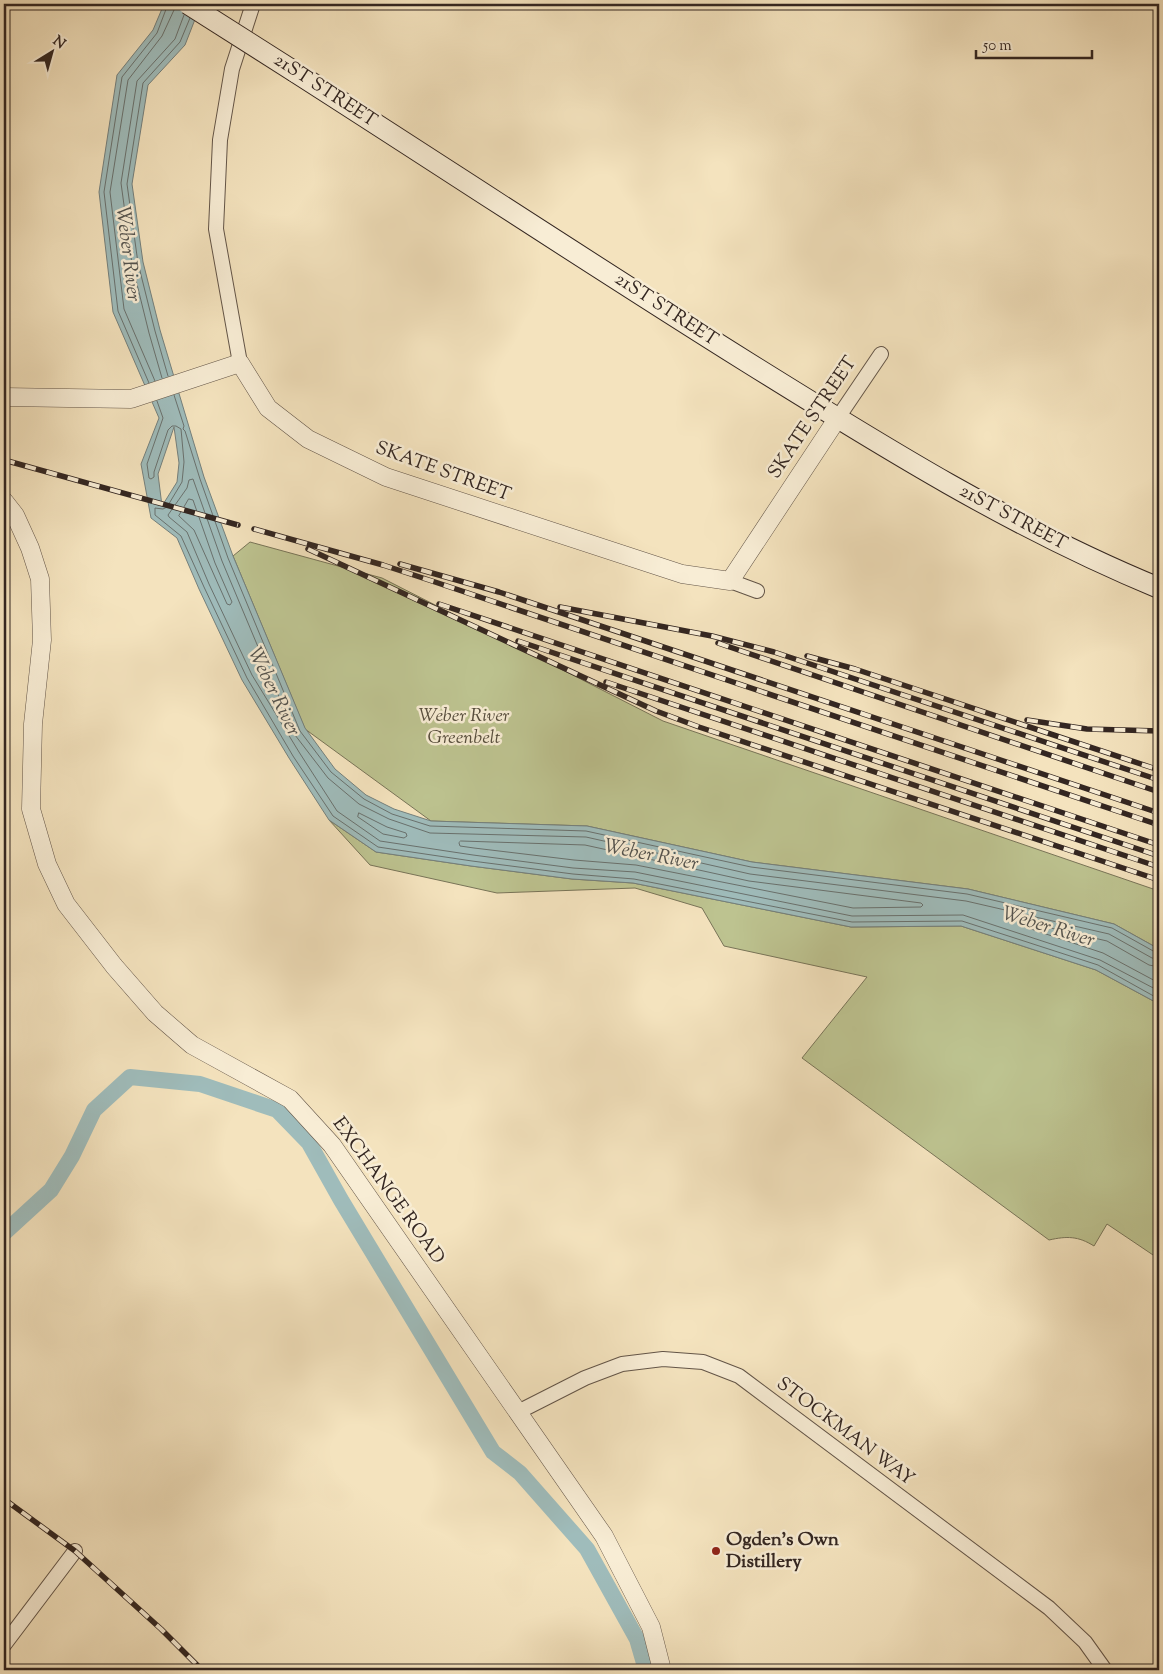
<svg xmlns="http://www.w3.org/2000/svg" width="1163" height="1674" font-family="'Sorts Mill Goudy',serif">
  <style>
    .green { fill: #bdc390; stroke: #787458 }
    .water { fill: #9fbcbb; stroke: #74807d; fill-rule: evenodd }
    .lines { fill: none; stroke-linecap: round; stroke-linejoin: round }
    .shore { stroke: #69716e; stroke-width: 1 }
    .canal { stroke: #9fbcbb; stroke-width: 16 }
    .minor-casing { stroke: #635548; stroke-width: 16 }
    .tertiary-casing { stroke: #635548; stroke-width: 19 }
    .secondary-casing { stroke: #332621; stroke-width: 22 }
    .minor { stroke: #f8edd5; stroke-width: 14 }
    .tertiary { stroke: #f8edd5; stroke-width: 18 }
    .secondary { stroke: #f8edd5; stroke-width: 20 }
    .rail-casing { stroke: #332621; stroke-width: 5.5 }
    .rail { stroke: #f8edd5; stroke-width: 4; stroke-dasharray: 11; stroke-linecap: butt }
    .secondary-bridge-casing { stroke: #332621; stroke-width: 22; stroke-linecap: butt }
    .secondary-bridge { stroke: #f8edd5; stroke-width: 20 }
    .poi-dot { fill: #8f2418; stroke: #f8edd5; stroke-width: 2 }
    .labels { text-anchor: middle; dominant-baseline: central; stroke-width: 5; stroke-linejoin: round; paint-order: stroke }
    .street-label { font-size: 19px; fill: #332621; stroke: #f8edd5 }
    .park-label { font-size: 19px; font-style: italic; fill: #564d3d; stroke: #f8edd5 }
    .poi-label { font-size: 19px; font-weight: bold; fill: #332621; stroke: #f8edd5; text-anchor: start }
    .water-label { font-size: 20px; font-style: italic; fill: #53534f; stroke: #f8edd5 }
  </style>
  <rect width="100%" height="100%" fill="#f4e3be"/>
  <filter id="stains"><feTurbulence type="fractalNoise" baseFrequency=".004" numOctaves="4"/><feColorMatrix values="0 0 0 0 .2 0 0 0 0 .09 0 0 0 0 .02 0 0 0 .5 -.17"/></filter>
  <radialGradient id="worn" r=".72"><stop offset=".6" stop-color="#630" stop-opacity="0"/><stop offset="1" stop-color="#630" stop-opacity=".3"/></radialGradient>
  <!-- green -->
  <path class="green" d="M 250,542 L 382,578 L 663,721 L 1159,891 L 1159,949 L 1114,924 L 968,889 L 752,862 L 587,826 L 431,821 L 305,729 L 233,556 Z
    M 329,820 L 376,852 L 471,866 L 572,879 L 633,883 L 851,927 L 961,926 L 1096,970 L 1159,1004 L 1159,1259 L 1107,1224 L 1094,1246 C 1078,1236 1067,1236 1049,1240 L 802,1058 L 867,977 L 724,946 L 702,908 L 635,888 L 497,893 L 370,865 Z"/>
  <!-- water -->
  <path class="water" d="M 164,4 L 201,4 L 185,45 L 148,85 L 132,184 L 143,262 L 160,330 L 204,477 L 233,556 L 305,728 L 335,769 L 366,795 L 394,809 L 431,821 L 587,826 L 752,862 L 968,889 L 1114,924 L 1159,949 L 1159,1004 L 1096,970 L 961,926 L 851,927 L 633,883 L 572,879 L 471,866 L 376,852 L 329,820 L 289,758 L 242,680 L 199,589 L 177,538 L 151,518 L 141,464 L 159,418 L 113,312 L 99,192 L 117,75 L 153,30 ZM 174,427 L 179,463 L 177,482 L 162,506 L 158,474 Z"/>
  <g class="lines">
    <!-- shore -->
    <path class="shore" d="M 168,376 L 155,331 L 138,263 L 127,184 L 143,83 L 180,42 L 190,18
      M 162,378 L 149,333 L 132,264 L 121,183 L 137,81 L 175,39 L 184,15
      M 155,381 L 124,309 L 110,192 L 128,80 L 162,36 L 174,10 L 175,4
      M 149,383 L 118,311 L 104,192 L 122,77 L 157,33 L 168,4
      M 174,395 L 184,426 L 183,429 L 185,431 L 200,479 L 228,558 L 300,731 L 331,772 L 364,799 L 392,814 L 430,826 L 586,831 L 751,867 L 967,894 L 1112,928 L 1155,952 L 1159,953
      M 157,401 L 163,418 L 147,464 L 149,478 L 151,479 L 154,477 L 154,472 L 168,430 L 172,426 L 176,426 L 181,429 L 184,462 L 182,482 L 167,507 L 163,509 L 155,508 L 155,515 L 181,536 L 204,587 L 247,678 L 293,756 L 333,816 L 378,847 L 472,861 L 573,874 L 634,879 L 852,922 L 962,921 L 1098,965 L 1159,999
      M 189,499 L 193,500 L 215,563 L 232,602 L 230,605 L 227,604 L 194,530 L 179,516 Z
      M 359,813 L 387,827 L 406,833 L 407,836 L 404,838 L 383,834 L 358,817 Z
      M 461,841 L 585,845 L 749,881 L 921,903 L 923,905 L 921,907 L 853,908 L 636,865 L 574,860 L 474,848 L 460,846 L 459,843 Z
      M 1159,959 L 1152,958 L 1109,934 L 966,901 L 750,874 L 586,837 L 430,833 L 389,819 L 359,804 L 328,778 L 295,735 L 222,561 L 193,479 L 189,480 L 187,488 L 168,515 L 169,517 L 187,532 L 209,584 L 252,675 L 299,752 L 337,811 L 380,841 L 473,855 L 573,868 L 635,872 L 852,916 L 963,915 L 1100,960 L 1159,991
      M 1159,967 L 1149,965 L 1107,941 L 1029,923 L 1026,925 L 1028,928 L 1103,953 L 1159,983"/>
    <!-- canal -->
    <path class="canal" d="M 4,1233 L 51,1190 L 72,1156 L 94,1110 L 130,1077 L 200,1084 L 277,1110 L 309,1143 L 341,1200 L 493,1452 L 520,1473 L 587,1549 L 637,1639 L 646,1670"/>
    <defs>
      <path id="minor" d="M 240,363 L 216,229 L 220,140 L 232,69 L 253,4
        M 837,419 L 881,354
        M 730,581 L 757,591
        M 518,1412 L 585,1378 L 622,1364 L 663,1359 L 703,1362 L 739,1376 L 1049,1608 L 1085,1642 L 1105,1670
        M 4,1645 L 75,1551"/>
      <path id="tertiary" d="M 4,397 L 131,399 L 240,363 L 268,408 L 308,439 L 386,477 L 682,574 L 730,581 L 837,419
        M 4,501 L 15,515 L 30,548 L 40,579 L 42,640 L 33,724 L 31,809 L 47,864 L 66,904 L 114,966 L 155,1013 L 192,1045 L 290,1099 L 332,1145 L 604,1536 L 651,1627 L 662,1670"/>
      <path id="secondary" d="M 295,72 C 445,168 595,267 747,362 C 880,445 1013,528 1159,588"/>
    </defs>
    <!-- minor casing -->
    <use href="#minor" class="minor-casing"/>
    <!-- tertiary casing -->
    <use href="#tertiary" class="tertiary-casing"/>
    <!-- secondary casing -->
    <use href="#secondary" class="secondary-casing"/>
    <!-- minor -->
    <use href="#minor" class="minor"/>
    <!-- tertiary -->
    <use href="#tertiary" class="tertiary"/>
    <!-- secondary -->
    <use href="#secondary" class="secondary"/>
    <defs>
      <path id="rail" d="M 4,460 L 238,525
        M 254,529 L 383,565 L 432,581 L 1159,825
        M 308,549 L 656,711 L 699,727 L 1159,880
        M 400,564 L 499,592 L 1159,813
        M 439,604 L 1159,845
        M 560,607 L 712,636 L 774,652 L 1159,780
        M 518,641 L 1159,856
        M 718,643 L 1159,792
        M 807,656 L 855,669 L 1159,770
        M 606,682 L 1159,867
        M 1027,720 L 1087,729 L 1159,731
        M 4,1499 L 75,1551 L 161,1629 L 202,1670"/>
    </defs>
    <!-- rail casing -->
    <use href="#rail" class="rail-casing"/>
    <!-- rail -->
    <use href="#rail" class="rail"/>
    <defs>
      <path id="secondary-bridge" d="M 188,4 L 295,72"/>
    </defs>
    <!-- secondary-bridge casing -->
    <use href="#secondary-bridge" class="secondary-bridge-casing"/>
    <!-- secondary-bridge -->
    <use href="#secondary-bridge" class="secondary-bridge"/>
  </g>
  <!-- markers -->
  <circle class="poi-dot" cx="716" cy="1551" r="5"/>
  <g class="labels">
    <!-- street labels -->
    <g class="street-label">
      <text transform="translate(325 91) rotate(33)">21ST STREET</text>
      <text transform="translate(666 310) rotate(33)">21ST STREET</text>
      <text transform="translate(813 418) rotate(-56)">SKATE STREET</text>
      <text transform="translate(443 472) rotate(20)">SKATE STREET</text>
      <text transform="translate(1013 518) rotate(28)">21ST STREET</text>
      <text transform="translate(388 1191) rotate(54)">EXCHANGE ROAD</text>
      <text transform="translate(845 1432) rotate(37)">STOCKMAN WAY</text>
    </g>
    <!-- park labels -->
    <g class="park-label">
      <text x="464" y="716">Weber River<tspan x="464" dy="22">Greenbelt</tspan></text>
    </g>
    <!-- poi labels -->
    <g class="poi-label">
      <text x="726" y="1540">Ogden's Own<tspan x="726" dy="22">Distillery</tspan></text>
    </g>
    <!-- water labels -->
    <g class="water-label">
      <text transform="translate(127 254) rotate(83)">Weber River</text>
      <text transform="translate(273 692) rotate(64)">Weber River</text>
      <text transform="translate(651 856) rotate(11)">Weber River</text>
      <text transform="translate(1048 928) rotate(17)">Weber River</text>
    </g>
  </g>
  <!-- margin -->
  <rect width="1163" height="1674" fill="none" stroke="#f4e3be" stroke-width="20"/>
  <rect x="5" y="5" width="1153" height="1664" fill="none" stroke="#332621" stroke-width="2.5"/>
  <rect x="10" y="10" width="1143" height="1654" fill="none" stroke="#332621"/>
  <!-- north arrow -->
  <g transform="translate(52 52) rotate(37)" stroke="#f8edd5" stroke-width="4" paint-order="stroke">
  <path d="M0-4L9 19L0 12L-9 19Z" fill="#332621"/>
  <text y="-8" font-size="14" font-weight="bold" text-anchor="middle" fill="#332621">N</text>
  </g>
  <!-- scale -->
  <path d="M976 50v8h116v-8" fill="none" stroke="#332621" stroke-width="2.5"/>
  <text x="983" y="50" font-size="15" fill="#332621" stroke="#f8edd5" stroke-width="4" paint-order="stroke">50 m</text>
  <rect width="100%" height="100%" filter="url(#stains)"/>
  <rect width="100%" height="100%" fill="url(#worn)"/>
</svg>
